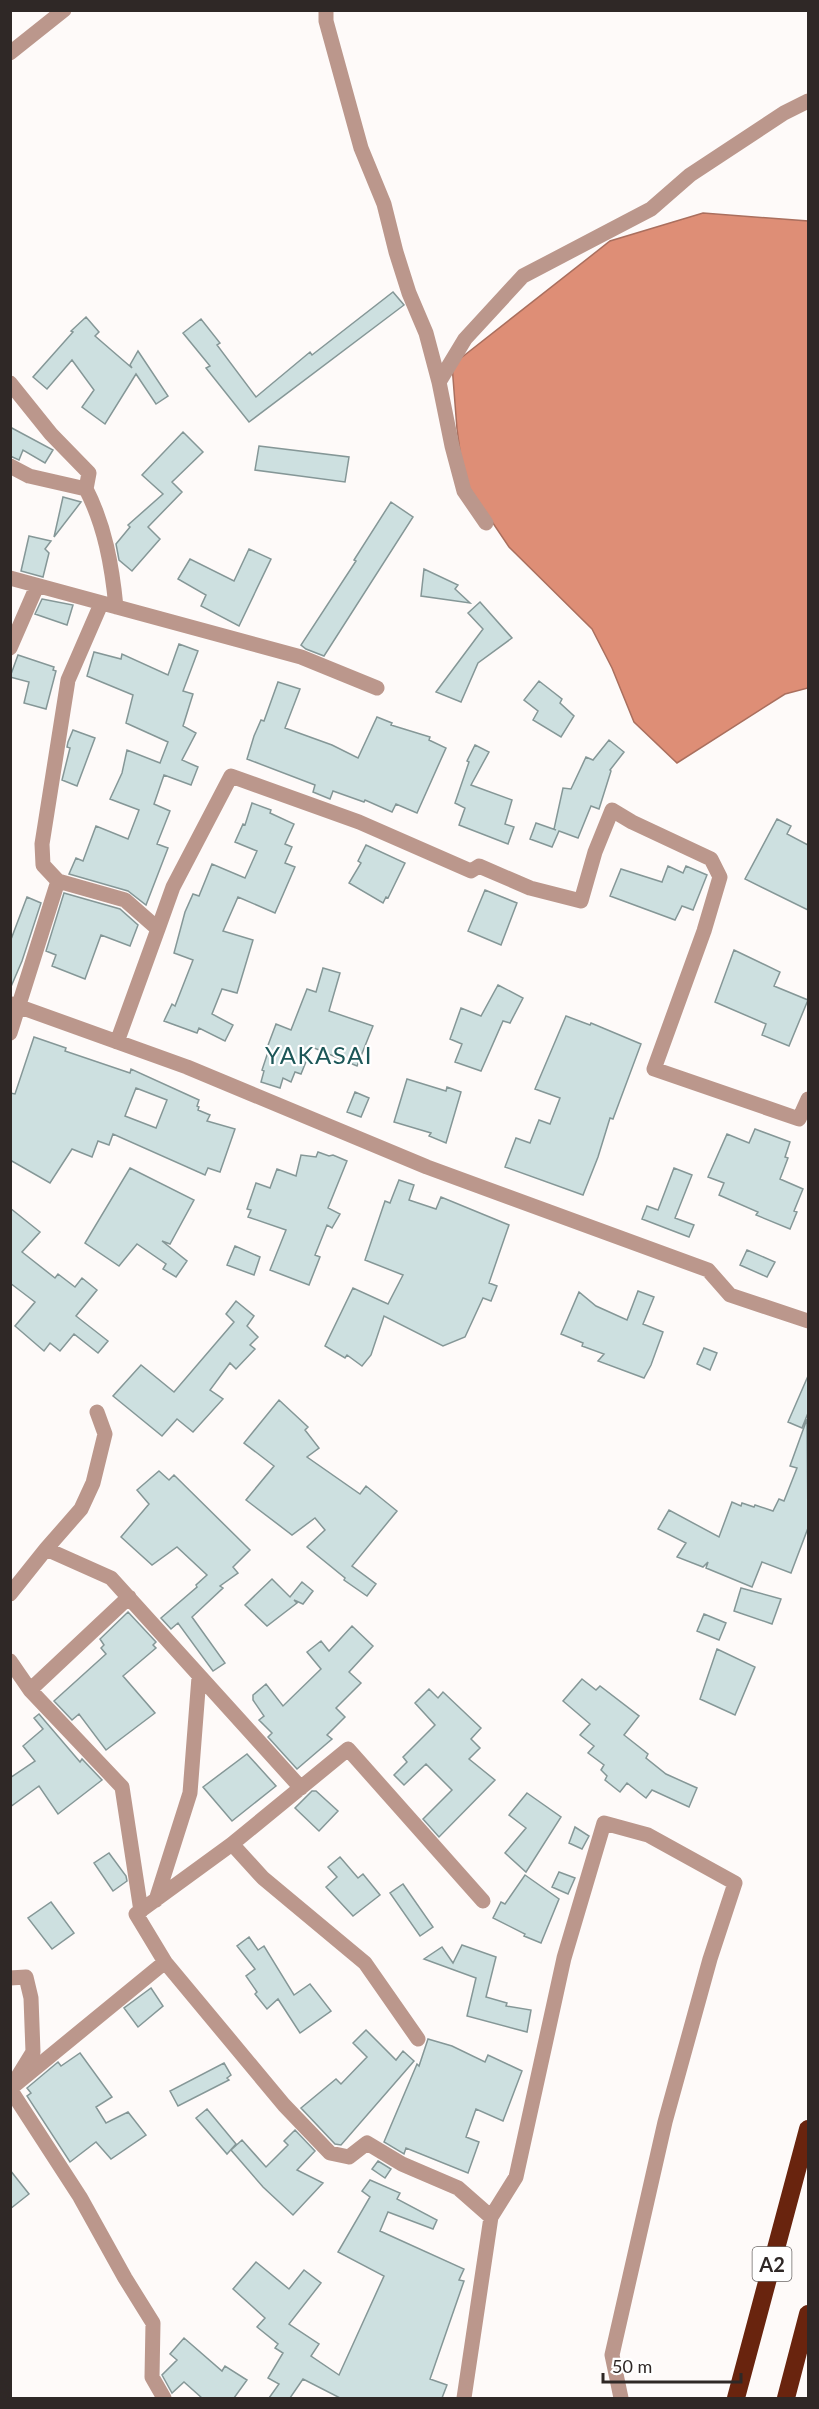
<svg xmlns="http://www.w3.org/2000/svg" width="819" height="2409" font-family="Lato,sans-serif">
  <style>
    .water { fill: #de8e76; stroke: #aa6f5e; stroke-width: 1.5 }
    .building { fill: #cde0e0; stroke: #859797; stroke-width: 1.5; fill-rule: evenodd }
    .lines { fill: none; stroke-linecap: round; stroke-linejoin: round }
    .minor { stroke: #bb978c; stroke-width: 15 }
    .highway { stroke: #69240e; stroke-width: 18 }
    .labels { text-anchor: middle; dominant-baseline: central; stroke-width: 4.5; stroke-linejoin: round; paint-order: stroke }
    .shield { fill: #fff; stroke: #6d6867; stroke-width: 1.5 }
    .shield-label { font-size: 20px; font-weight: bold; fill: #2f2826 }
    .quarter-label { font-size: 24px; letter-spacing: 1.5px; fill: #1c5758; stroke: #fff }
  </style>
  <rect width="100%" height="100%" fill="#fefaf9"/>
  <!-- water -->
  <path class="water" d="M 703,213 L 808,221 L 808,688 L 785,694 L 677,763 L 634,722 L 612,668 L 592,629 L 509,547 L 464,480 L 457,429 L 452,365 L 610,241 Z"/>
  <!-- building -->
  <path class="building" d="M 393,292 L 404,305 L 249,422 L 206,368 L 210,366 L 183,333 L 201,319 L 220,343 L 217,345 L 256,397 L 310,352 L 312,355 Z
    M 86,317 L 99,332 L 95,336 L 132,368 L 130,365 L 138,351 L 168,396 L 156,404 L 136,374 L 105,424 L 82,407 L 94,390 L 72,360 L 47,389 L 33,377 L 73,332 L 71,331 Z
    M 10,427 L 53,450 L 45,463 L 23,450 L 19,460 L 10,456 Z
    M 183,432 L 203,452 L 172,482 L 182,492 L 148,527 L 160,539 L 132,571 L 119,560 L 116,544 L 130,527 L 128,525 L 163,494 L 142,475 Z
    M 259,446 L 349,457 L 345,482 L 255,470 Z
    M 63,497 L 81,502 L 54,537 Z
    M 391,502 L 413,517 L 324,656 L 306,649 L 301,645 L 356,561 L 354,560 Z
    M 29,536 L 51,541 L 45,549 L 49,553 L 43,577 L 21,571 Z
    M 249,549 L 271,559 L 239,626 L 201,606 L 206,595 L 178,579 L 190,559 L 234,581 Z
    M 424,569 L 458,585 L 455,589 L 470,603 L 421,596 Z
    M 42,599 L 73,605 L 67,625 L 35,614 Z
    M 480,602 L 512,638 L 478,663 L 461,702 L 436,692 L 483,629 L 468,613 Z
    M 179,644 L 198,651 L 183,691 L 193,694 L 183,726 L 196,733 L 182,760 L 198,767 L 191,785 L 164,775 L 154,804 L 170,811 L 157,844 L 168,848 L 146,905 L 128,891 L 69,874 L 76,858 L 83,861 L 96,826 L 128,839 L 139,810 L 110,799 L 122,773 L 127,750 L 160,763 L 168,742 L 126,723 L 133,695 L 87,676 L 94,652 L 121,659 L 122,654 L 168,675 Z
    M 18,655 L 54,667 L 53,670 L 56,671 L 46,709 L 24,703 L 29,682 L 10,677 Z
    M 539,681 L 562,699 L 560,703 L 574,716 L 561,737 L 533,720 L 538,711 L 524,700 Z
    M 278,682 L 300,689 L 285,728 L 332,745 L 358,758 L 377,717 L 392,723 L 391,725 L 430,737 L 429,740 L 446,748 L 417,813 L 396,804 L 392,812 L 365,800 L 364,802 L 333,791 L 330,799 L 313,792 L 315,785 L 247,759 L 254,736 L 261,720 L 264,721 Z
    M 73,730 L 95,738 L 77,786 L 62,780 L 70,748 L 67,747 L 68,742 Z
    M 609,740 L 624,752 L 610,770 L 611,771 L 599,809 L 591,806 L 578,838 L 559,831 L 552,847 L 530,839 L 536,823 L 556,830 L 554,829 L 563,788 L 571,789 L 586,757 L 593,760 Z
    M 475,745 L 489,752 L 471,785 L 512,800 L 505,824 L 514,827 L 508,844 L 459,825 L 465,808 L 455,803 L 469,762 L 467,761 Z
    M 252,803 L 271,810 L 270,813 L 294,824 L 285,844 L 292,847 L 285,863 L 295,867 L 275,913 L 238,897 L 223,931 L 253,940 L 237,993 L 222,989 L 212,1014 L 233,1025 L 225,1041 L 199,1028 L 197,1033 L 164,1021 L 172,1004 L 175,1006 L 193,960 L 174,953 L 185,912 L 193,894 L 199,896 L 212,864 L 245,878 L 257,851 L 235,842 L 243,824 L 245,825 Z
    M 777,819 L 791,826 L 787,834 L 808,845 L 808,910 L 745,879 Z
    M 366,845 L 405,863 L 388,898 L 386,897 L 383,903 L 349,883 L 361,863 L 358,861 Z
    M 668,866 L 683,873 L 686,866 L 707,875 L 693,910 L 682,906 L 675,920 L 610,896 L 621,869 L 662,882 Z
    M 485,890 L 517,903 L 501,945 L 468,931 Z
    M 64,893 L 120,909 L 138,925 L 130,946 L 101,935 L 85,979 L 52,966 L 56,955 L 46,951 Z
    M 27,897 L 41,903 L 22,961 L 10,989 L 10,942 Z
    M 734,950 L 780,972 L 774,986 L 808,1000 L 789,1046 L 762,1035 L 766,1024 L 715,1002 Z
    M 323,968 L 340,973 L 329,1011 L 373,1026 L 357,1066 L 312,1047 L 301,1074 L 295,1072 L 291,1082 L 283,1078 L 280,1088 L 261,1082 L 264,1071 L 262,1070 L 269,1049 L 267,1048 L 276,1024 L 291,1030 L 307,989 L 316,992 Z
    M 498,985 L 523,998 L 510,1023 L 503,1021 L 481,1071 L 455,1062 L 462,1044 L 450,1039 L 461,1008 L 481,1016 Z
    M 566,1016 L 590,1025 L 591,1023 L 641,1044 L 613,1119 L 610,1118 L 598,1157 L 583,1195 L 505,1167 L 516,1138 L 530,1143 L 539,1120 L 550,1124 L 560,1098 L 535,1089 Z
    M 34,1037 L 66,1048 L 65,1051 L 130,1073 L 131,1069 L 199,1100 L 197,1106 L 199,1107 L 198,1110 L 210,1115 L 207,1121 L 235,1129 L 220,1172 L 208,1168 L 205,1175 L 113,1134 L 109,1145 L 98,1141 L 92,1157 L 72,1149 L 50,1183 L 10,1160 L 10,1093 L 15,1094 ZM 136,1088 L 167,1100 L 156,1128 L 125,1116 Z
    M 407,1079 L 446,1091 L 447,1087 L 461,1092 L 446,1143 L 429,1136 L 431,1133 L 394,1122 Z
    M 355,1092 L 369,1098 L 361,1117 L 347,1112 Z
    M 755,1129 L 790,1142 L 785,1157 L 788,1158 L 780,1179 L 803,1189 L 794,1211 L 797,1212 L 790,1229 L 756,1215 L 758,1212 L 719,1195 L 724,1183 L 708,1177 L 727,1134 L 749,1143 Z
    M 318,1152 L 329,1156 L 333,1155 L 347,1161 L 328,1208 L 340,1214 L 332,1228 L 327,1225 L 315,1255 L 320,1257 L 309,1285 L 270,1270 L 286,1230 L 248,1217 L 251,1210 L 247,1209 L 256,1183 L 270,1188 L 277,1169 L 296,1176 L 301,1155 L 316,1157 Z
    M 130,1168 L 194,1200 L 170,1244 L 162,1241 L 187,1261 L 176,1277 L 163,1269 L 166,1264 L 137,1244 L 119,1266 L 85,1243 Z
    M 674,1168 L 692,1175 L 675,1218 L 694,1225 L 689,1237 L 642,1219 L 647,1206 L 658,1210 Z
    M 399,1180 L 414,1185 L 409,1200 L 436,1209 L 441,1197 L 509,1225 L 489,1283 L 497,1286 L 491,1301 L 483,1298 L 465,1337 L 443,1346 L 384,1316 L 371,1355 L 362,1366 L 347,1355 L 345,1358 L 325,1346 L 353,1288 L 388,1304 L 403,1275 L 365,1260 L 385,1201 L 390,1203 Z
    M 10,1208 L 40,1232 L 22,1252 L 55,1278 L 58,1274 L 75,1287 L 82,1278 L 97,1290 L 76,1316 L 108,1341 L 98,1353 L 74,1334 L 60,1351 L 50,1343 L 44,1351 L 15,1326 L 35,1302 L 10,1283 Z
    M 235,1246 L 260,1257 L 254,1275 L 227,1265 Z
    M 747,1250 L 775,1262 L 767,1277 L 740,1265 Z
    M 638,1291 L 654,1297 L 643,1324 L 663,1332 L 651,1365 L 644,1378 L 598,1361 L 604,1354 L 582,1346 L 583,1343 L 561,1334 L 579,1292 L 596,1306 L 627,1320 Z
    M 236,1301 L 254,1316 L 247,1326 L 258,1337 L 250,1345 L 255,1349 L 236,1369 L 230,1363 L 210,1390 L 223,1399 L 193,1432 L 177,1419 L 162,1436 L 113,1396 L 141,1365 L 174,1392 L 234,1322 L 226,1314 Z
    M 704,1348 L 717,1353 L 710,1370 L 697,1364 Z
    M 808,1376 L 808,1413 L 802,1428 L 788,1422 Z
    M 279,1400 L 308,1427 L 305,1430 L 319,1448 L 307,1457 L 360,1494 L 366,1486 L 397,1511 L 352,1566 L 376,1584 L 367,1596 L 344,1580 L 345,1578 L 307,1547 L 325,1530 L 315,1518 L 292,1535 L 246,1500 L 274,1466 L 244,1443 Z
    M 807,1419 L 808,1528 L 791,1573 L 762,1562 L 752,1587 L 706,1568 L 708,1562 L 703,1567 L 677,1557 L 686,1543 L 658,1529 L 669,1510 L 719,1537 L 732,1502 L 741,1506 L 742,1503 L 754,1507 L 755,1505 L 773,1511 L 779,1499 L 784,1501 L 797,1468 L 790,1466 Z
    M 159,1471 L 169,1480 L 174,1475 L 250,1550 L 233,1567 L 238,1573 L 220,1586 L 223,1588 L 192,1617 L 225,1663 L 213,1671 L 178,1623 L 171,1629 L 161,1618 L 197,1587 L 196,1585 L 207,1575 L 177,1547 L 152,1565 L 121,1537 L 149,1504 L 137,1490 Z
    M 272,1579 L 290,1597 L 302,1582 L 313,1591 L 303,1604 L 294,1600 L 297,1603 L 267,1626 L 245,1605 Z
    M 741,1588 L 781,1599 L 772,1624 L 734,1611 Z
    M 128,1612 L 156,1642 L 153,1645 L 156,1648 L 123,1676 L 155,1713 L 106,1750 L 79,1714 L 72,1720 L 54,1701 L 106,1654 L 101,1648 L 104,1645 L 100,1639 Z
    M 704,1614 L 726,1623 L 719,1640 L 697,1631 Z
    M 352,1626 L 373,1646 L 349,1672 L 361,1683 L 336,1708 L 345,1717 L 327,1735 L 332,1739 L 297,1769 L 268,1737 L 272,1733 L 259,1720 L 264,1716 L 253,1700 L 253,1695 L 266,1684 L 283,1706 L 321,1669 L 307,1652 L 321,1641 L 329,1651 Z
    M 717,1649 L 755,1667 L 735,1715 L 700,1699 Z
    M 582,1679 L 596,1690 L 600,1686 L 639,1716 L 624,1735 L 648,1754 L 646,1758 L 666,1774 L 697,1788 L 689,1807 L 652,1790 L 646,1798 L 627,1783 L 620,1792 L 605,1780 L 607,1776 L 601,1770 L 604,1765 L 588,1753 L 594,1746 L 580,1735 L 590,1724 L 563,1701 Z
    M 429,1689 L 438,1698 L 443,1692 L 481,1728 L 471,1739 L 480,1748 L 469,1759 L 495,1780 L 439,1837 L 423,1819 L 452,1790 L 426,1764 L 404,1785 L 394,1775 L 407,1762 L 403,1757 L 435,1725 L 415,1703 Z
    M 39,1714 L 80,1762 L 82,1759 L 102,1780 L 58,1814 L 39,1786 L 10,1807 L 10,1778 L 35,1761 L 23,1746 L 43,1729 L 34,1718 Z
    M 247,1754 L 276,1786 L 232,1821 L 203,1787 Z
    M 312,1791 L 316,1791 L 338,1811 L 319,1831 L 295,1808 Z
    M 527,1793 L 561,1817 L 526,1872 L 505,1853 L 526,1828 L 509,1815 Z
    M 575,1827 L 589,1836 L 582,1849 L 569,1843 Z
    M 109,1853 L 126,1876 L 127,1881 L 113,1891 L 94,1863 Z
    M 340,1857 L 358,1878 L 363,1874 L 380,1895 L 353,1916 L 326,1887 L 337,1877 L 328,1867 Z
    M 559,1872 L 575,1878 L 568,1894 L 552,1887 Z
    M 525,1875 L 559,1899 L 541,1943 L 524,1936 L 525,1934 L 493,1918 L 501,1902 L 505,1904 Z
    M 403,1884 L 433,1927 L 420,1936 L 390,1893 Z
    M 51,1902 L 74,1933 L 52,1949 L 28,1918 Z
    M 249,1937 L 258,1950 L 264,1946 L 294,1995 L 310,1984 L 331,2011 L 300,2033 L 278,1999 L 267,2009 L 255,1994 L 257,1992 L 246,1976 L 255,1969 L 237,1946 Z
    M 462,1945 L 496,1957 L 486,1997 L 507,2003 L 506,2006 L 531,2010 L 527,2032 L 467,2016 L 476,1978 L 424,1959 L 442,1947 L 453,1963 Z
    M 151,1988 L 163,2006 L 138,2027 L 124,2008 Z
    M 366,2030 L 396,2060 L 403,2051 L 414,2061 L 341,2145 L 335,2144 L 301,2108 L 336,2079 L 341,2084 L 367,2057 L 353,2043 Z
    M 428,2039 L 452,2046 L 485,2062 L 488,2055 L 522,2071 L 503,2121 L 476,2109 L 466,2137 L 479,2142 L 468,2173 L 406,2148 L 404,2154 L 384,2142 L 417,2064 L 419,2066 Z
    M 80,2053 L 112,2097 L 96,2107 L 106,2123 L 128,2112 L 146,2135 L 111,2159 L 96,2142 L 70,2162 L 27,2096 L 31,2093 L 27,2088 L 58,2062 L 61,2066 Z
    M 224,2063 L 231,2075 L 227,2078 L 229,2080 L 178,2106 L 170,2091 Z
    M 207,2109 L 236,2144 L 227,2154 L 196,2118 Z
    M 295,2130 L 315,2151 L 297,2170 L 323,2183 L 293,2215 L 263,2187 L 231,2150 L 242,2140 L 266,2167 L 288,2145 L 284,2141 Z
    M 378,2161 L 391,2169 L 385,2178 L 372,2169 Z
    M 10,2170 L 29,2194 L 10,2209 Z
    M 370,2180 L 400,2193 L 397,2199 L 437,2220 L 433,2229 L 388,2212 L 380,2231 L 464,2269 L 459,2280 L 464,2281 L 430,2379 L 447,2385 L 442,2398 L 340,2398 L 303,2379 L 290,2398 L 269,2398 L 279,2384 L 268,2378 L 283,2353 L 275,2348 L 278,2344 L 257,2327 L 265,2318 L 233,2289 L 256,2262 L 289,2289 L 304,2270 L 321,2283 L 289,2324 L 319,2344 L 311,2356 L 339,2375 L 384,2276 L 338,2252 L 370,2197 L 362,2191 Z
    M 184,2338 L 222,2371 L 225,2366 L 247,2380 L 234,2398 L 202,2398 L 184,2382 L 172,2393 L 162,2375 L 177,2360 L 170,2354 Z"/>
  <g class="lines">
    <!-- minor -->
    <path class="minor" d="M 326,10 L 326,21 L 361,148 L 384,204 L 396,252 L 409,293 L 426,333 L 439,382
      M 10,53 L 64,10
      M 10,383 L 51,434 L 89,473 L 86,489 L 29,476 L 10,466
      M 86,489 C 105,526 112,566 116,607
      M 486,523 L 464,491 L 452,446 L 439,382 L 465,339 L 523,276 L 651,209 L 690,175 L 784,113 L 808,101
      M 10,578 L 301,657 L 377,688
      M 10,648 L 37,586
      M 58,881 L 43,865 L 42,844 L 68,680 L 101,604
      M 12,1004 L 187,1067 L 427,1167 L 708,1270 L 730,1295 L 808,1321
      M 10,1033 L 58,881 L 125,900 L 158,929 L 173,887 L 231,776 L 359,822 L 471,871 L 479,866 L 530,888 L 581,901 L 595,852 L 612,810 L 632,822 L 711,859 L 720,877 L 704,931 L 654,1069 L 799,1119 L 808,1099
      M 117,1042 L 158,929
      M 46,1549 L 81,1509 L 93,1483 L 105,1434 L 97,1412
      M 10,1594 L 46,1549 L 111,1578 L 301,1788
      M 10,1661 L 30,1690 L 122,1787 L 141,1911
      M 30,1690 L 129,1597
      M 156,1900 L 190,1793 L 199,1677
      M 165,1962 L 136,1914 L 232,1844
      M 10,1978 L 26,1977 L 31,1998 L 33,2052 L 17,2078
      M 418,2039 L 365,1963 L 263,1878 L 232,1844 L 348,1749 L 483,1901
      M 10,2089 L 165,1962 L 284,2105 L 330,2153 L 349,2157 L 367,2143 L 402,2164 L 458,2188 L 491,2217
      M 10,2089 L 80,2197 L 125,2278 L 153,2323 L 152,2377 L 164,2398
      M 464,2398 L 491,2217 L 516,2177 L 564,1958 L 604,1823 L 648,1835 L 735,1883 L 710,1959 L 665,2122 L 612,2355 L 621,2398"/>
    <!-- highway -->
    <path class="highway" d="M 736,2398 L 808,2129
      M 786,2398 L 808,2314"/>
  </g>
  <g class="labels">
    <!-- shield labels -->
    <rect class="shield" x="752.5" y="2247" width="39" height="34" rx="4.5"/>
    <g class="shield-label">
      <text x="772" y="2264">A2</text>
    </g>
    <!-- quarter labels -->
    <g class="quarter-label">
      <text x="319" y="1054">YAKASAI</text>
    </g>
  </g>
  <!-- border -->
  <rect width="819" height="2409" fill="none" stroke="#2f2826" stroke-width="24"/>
  <!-- scale -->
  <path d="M603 2373v9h138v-9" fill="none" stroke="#2f2826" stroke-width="3"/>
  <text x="612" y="2373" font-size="18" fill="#2f2826" stroke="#ffffff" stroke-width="4.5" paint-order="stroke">50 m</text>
</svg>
